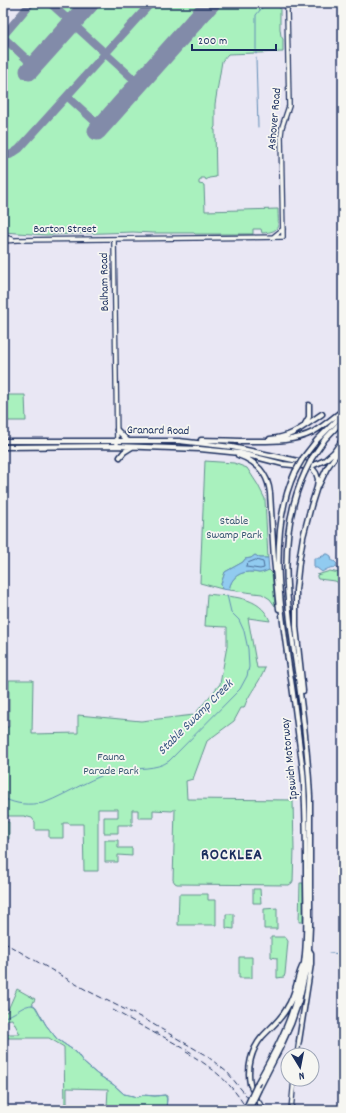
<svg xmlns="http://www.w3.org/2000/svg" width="346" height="1113" font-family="Dekko,sans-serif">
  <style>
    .green { fill: #a9f1be; stroke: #62908e }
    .water { fill: #91cbf0; stroke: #628db6 }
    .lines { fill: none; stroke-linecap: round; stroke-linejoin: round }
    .shore { stroke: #4a6d98; stroke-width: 1 }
    .stream { stroke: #628db6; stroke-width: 1 }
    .taxiway { stroke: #828ba9; stroke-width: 8 }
    .runway { stroke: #828ba9; stroke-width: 19 }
    .major-casing { stroke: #1b2f5e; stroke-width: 6 }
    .highway-casing { stroke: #1b2f5e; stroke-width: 7 }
    .major { stroke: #f6f6f2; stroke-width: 3.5 }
    .highway { stroke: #f6f6f2; stroke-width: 4 }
    .rail { stroke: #1b2f5e; stroke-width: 1; stroke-dasharray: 6 3; stroke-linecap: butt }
    .highway-bridge-casing { stroke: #1b2f5e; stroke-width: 7; stroke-linecap: butt }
    .highway-bridge { stroke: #f6f6f2; stroke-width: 4 }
    .labels { text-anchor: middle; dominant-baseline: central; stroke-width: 3.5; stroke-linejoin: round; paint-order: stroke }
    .street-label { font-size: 12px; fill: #1b2f5e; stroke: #f6f6f2 }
    .park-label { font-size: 12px; fill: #375671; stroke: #f6f6f2 }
    .water-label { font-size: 13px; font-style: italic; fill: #385682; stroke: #f6f6f2 }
    .district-label { font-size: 16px; font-weight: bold; letter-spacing: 1px; fill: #1b2f5e; stroke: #f6f6f2 }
  </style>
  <rect width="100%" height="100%" fill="#e9e7f4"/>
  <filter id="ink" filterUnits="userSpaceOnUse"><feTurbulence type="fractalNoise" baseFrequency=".025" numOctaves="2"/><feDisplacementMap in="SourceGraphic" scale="8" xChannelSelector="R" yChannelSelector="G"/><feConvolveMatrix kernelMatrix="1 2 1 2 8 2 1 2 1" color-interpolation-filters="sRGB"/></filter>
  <g filter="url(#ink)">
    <!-- green -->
    <path class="green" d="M 33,3 L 280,3 L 280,29 L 281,36 L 283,39 L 283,52 L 228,54 L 222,61 L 215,104 L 215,127 L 214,128 L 214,130 L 215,130 L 216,177 L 209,178 L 206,180 L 205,178 L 201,178 L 201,180 L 199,181 L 199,184 L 204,185 L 205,211 L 278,209 C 278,225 282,232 262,233 L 261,229 L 253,229 L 253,234 L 195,234 L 194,233 L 153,233 L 133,232 L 46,235 L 3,232 L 3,37 Z
      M 3,395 L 25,395 L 26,421 L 3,421 Z
      M 205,461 L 234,463 L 247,468 L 258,485 L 265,499 L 268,558 L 260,558 L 255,555 L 251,558 L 245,559 L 243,562 L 225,572 L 221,584 L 222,589 L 200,583 Z
      M 269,570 L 272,573 L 275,606 L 270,599 L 262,594 L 229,590 C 231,577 240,571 253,572 C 255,572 257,573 259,573 C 262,573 266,571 269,570 Z
      M 330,571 L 339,573 L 342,576 L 343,588 L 337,582 L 335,581 L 318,579 L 317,577 L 317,575 Z
      M 207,594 C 230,597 260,595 270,621 L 248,618 L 257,668 L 265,668 C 260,683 249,692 244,708 L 241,708 L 234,721 L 207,741 L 193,779 L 186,781 L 187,799 L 293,800 L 294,850 L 293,881 L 292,883 L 289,885 L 177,884 L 175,883 L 173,880 L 175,809 L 172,811 L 153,810 L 153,818 L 138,818 L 138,810 L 132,810 L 132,825 L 118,825 L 118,833 L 104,833 L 104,817 L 118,817 L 118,809 L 98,809 L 98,871 L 84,871 L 83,824 L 69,824 L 69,823 L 63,823 L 63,838 L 49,838 L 49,830 L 35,830 L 35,822 L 32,818 L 24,816 L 3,816 L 3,727 L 9,727 L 9,680 L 33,680 L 32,734 L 78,733 L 78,715 L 141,721 L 194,715 L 220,684 L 227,646 L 227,627 L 205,626 Z
      M 3,822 L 9,822 L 9,839 L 3,839 Z
      M 105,840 L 118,840 L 118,848 L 132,848 L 132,856 L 118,855 L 118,862 L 105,862 Z
      M 300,883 L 303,883 L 303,922 L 299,922 Z
      M 253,889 L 260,889 L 261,903 L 253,903 Z
      M 179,894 L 208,894 L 208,900 L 216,900 L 216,925 L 178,925 Z
      M 277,908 L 277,929 L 264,929 L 264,909 Z
      M 226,914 L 234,914 L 234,929 L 226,928 Z
      M 271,937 L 285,937 L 288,941 L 285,974 L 284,977 L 277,978 L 277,958 L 271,957 Z
      M 239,957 L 252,957 L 252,978 L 239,978 Z
      M 17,989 L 35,999 L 32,1005 L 36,1007 L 46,1025 L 57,1039 L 76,1052 L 84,1063 L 97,1074 L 114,1085 L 124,1094 L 138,1097 L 143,1095 L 155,1096 L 165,1095 L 167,1096 L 166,1110 L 126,1110 L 107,1107 L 108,1089 L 67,1088 L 67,1109 L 65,1109 L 64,1047 L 49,1038 L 3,1038 L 3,1034 L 20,1034 L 12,1019 L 3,1020 L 3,1032 L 3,1010 L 7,1012 Z"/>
    <!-- water -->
    <path class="water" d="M 325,554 L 328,554 L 331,556 L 332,561 L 334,561 L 337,564 L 335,568 C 332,566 325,570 322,572 L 317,568 L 314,568 L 314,558 L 320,558 L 322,556 L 324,556 Z
      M 255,555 L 260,558 L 268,558 L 269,570 C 266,571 262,573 259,573 C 257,573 255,572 253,572 C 240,571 231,577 229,590 L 222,589 L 221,584 L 225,572 L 243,562 L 245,559 L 251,558 Z"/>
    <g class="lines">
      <!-- shore -->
      <path class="shore" d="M 256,560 L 263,562 L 264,568 L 260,569 L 246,567 L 246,565 L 248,563 Z"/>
      <!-- stream -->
      <path class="stream" d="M 256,54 L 256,15 L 266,3
        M 256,58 L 258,127
        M 336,567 L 343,573
        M 3,798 C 18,805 27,805 44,803 C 70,793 94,775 121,770 C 136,768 157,770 169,761 L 240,689 L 247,676 L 249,667 L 248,649 L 244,631 L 239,620 L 231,612 L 227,595
        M 329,953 L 343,954
        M 3,1017 C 15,1016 22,1004 34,1005 L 46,1025 L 57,1039 L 76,1052 L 84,1063 L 97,1074 L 114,1085 L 124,1094 L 138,1097 L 143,1095 L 155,1096 L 165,1095 L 167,1099 L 166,1110"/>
      <!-- taxiway -->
      <path class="taxiway" d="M 50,3 L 139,84
        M 3,36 L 31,3
        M 3,37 L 34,66
        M 67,96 L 101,127
        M 3,154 L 10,155 L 19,149 L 151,3"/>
      <!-- runway -->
      <path class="runway" d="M 29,71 L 90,3
        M 97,131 L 211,3"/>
      <defs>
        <path id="major" d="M 3,237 L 12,239
          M 273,237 L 283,229
          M 114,239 L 117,444
          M 3,241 L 17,240 L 283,237 L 281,135 L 282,127 L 289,106 L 287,11 L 288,3
          M 297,1055 L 299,1041
          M 250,1084 L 254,1095 L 264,1110
          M 291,1110 L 294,1079"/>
        <path id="highway" d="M 305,424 L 309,417 L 309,405
          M 117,430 L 127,440
          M 270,439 C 293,437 304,426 322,414
          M 201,440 C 217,440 234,441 250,441 C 272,441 293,442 313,432 C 324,426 334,417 343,410
          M 3,441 L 179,441 L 232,447 L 298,461 L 310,465 L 316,473 L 318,479 L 317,487 L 311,506 L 303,537 L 299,562 L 296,590 L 296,627 L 303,691
          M 3,447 L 117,446 L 200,449 L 240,453 L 283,464 L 302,466 L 314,465 L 325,460 L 334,452 L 343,439
          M 238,455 C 256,461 268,474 270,493 L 274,559 L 279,609
          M 120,457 L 124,452 L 132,447
          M 303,458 L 317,440 L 343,414
          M 312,458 L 325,439 L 343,420
          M 319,485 L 327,468 L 343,445
          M 299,1041 L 311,964 L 311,953 L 309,950
          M 258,1082 C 272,1057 286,1032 294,1005 C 298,991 302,977 304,963 C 308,934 306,904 306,874 C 306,840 306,805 303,771 C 299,742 296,714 292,686 C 282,620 266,534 295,472
          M 250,1084 C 247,1068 251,1050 262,1037 C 271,1027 282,1019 288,1006 C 292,1000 294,993 296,986 C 298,979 299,972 303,965
          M 259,1089 L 281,1046 L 291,1024 L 299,1001 L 307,966 L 309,949 L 310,926 L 310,796 C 308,759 304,722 299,685 C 289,616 274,538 305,472"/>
      </defs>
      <!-- major casing -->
      <use href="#major" class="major-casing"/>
      <!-- highway casing -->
      <use href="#highway" class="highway-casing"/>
      <!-- major -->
      <use href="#major" class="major"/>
      <!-- highway -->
      <use href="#highway" class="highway"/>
      <!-- rail -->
      <path class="rail" d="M 3,942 L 88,991 L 146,1020 L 207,1056 L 228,1073 L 236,1083 L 246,1095 L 254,1110
        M 113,1010 L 158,1035
        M 155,1032 L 192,1053
        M 186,1052 C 211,1066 233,1084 247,1110"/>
      <defs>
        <path id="highway-bridge" d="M 295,472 L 303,458
          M 305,472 L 312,458
          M 245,1110 L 258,1082
          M 249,1110 L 259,1089"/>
      </defs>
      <!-- highway-bridge casing -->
      <use href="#highway-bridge" class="highway-bridge-casing"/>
      <!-- highway-bridge -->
      <use href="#highway-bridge" class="highway-bridge"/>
    </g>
  </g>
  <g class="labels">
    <!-- street labels -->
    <g class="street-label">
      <text transform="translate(275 119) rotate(-85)">Ashover Road</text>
      <text x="65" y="229">Barton Street</text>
      <text transform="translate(105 282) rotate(-91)">Balham Road</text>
      <text transform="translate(158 431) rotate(1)">Granard Road</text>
      <text transform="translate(290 759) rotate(-96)">Ipswich Motorway</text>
    </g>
    <!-- park labels -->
    <g class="park-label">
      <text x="234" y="521">Stable<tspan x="234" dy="14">Swamp Park</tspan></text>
      <text x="111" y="757">Fauna<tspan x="111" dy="14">Parade Park</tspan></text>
    </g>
    <!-- water labels -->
    <g class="water-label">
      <text transform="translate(196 718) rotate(-45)">Stable Swamp Creek</text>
    </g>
    <!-- district labels -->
    <g class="district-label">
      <text x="232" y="855">ROCKLEA</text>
    </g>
  </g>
  <!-- margin -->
  <rect width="346" height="1113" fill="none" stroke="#f6f6f2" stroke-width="16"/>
  <rect x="8" y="8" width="330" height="1097" fill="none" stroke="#1b2f5e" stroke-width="1.5" filter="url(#ink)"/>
  <!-- north arrow -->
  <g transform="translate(300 1067) rotate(170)"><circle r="19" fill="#f6f6f2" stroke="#9ea6b7"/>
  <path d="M0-3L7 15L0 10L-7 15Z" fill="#1b2f5e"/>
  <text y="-6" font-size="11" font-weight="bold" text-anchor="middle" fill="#1b2f5e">N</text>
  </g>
  <!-- scale -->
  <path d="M192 44v6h84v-6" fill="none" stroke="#1b2f5e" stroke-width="2"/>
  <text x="198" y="44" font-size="12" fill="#1b2f5e" stroke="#f6f6f2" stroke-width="3" paint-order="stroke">200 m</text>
</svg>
